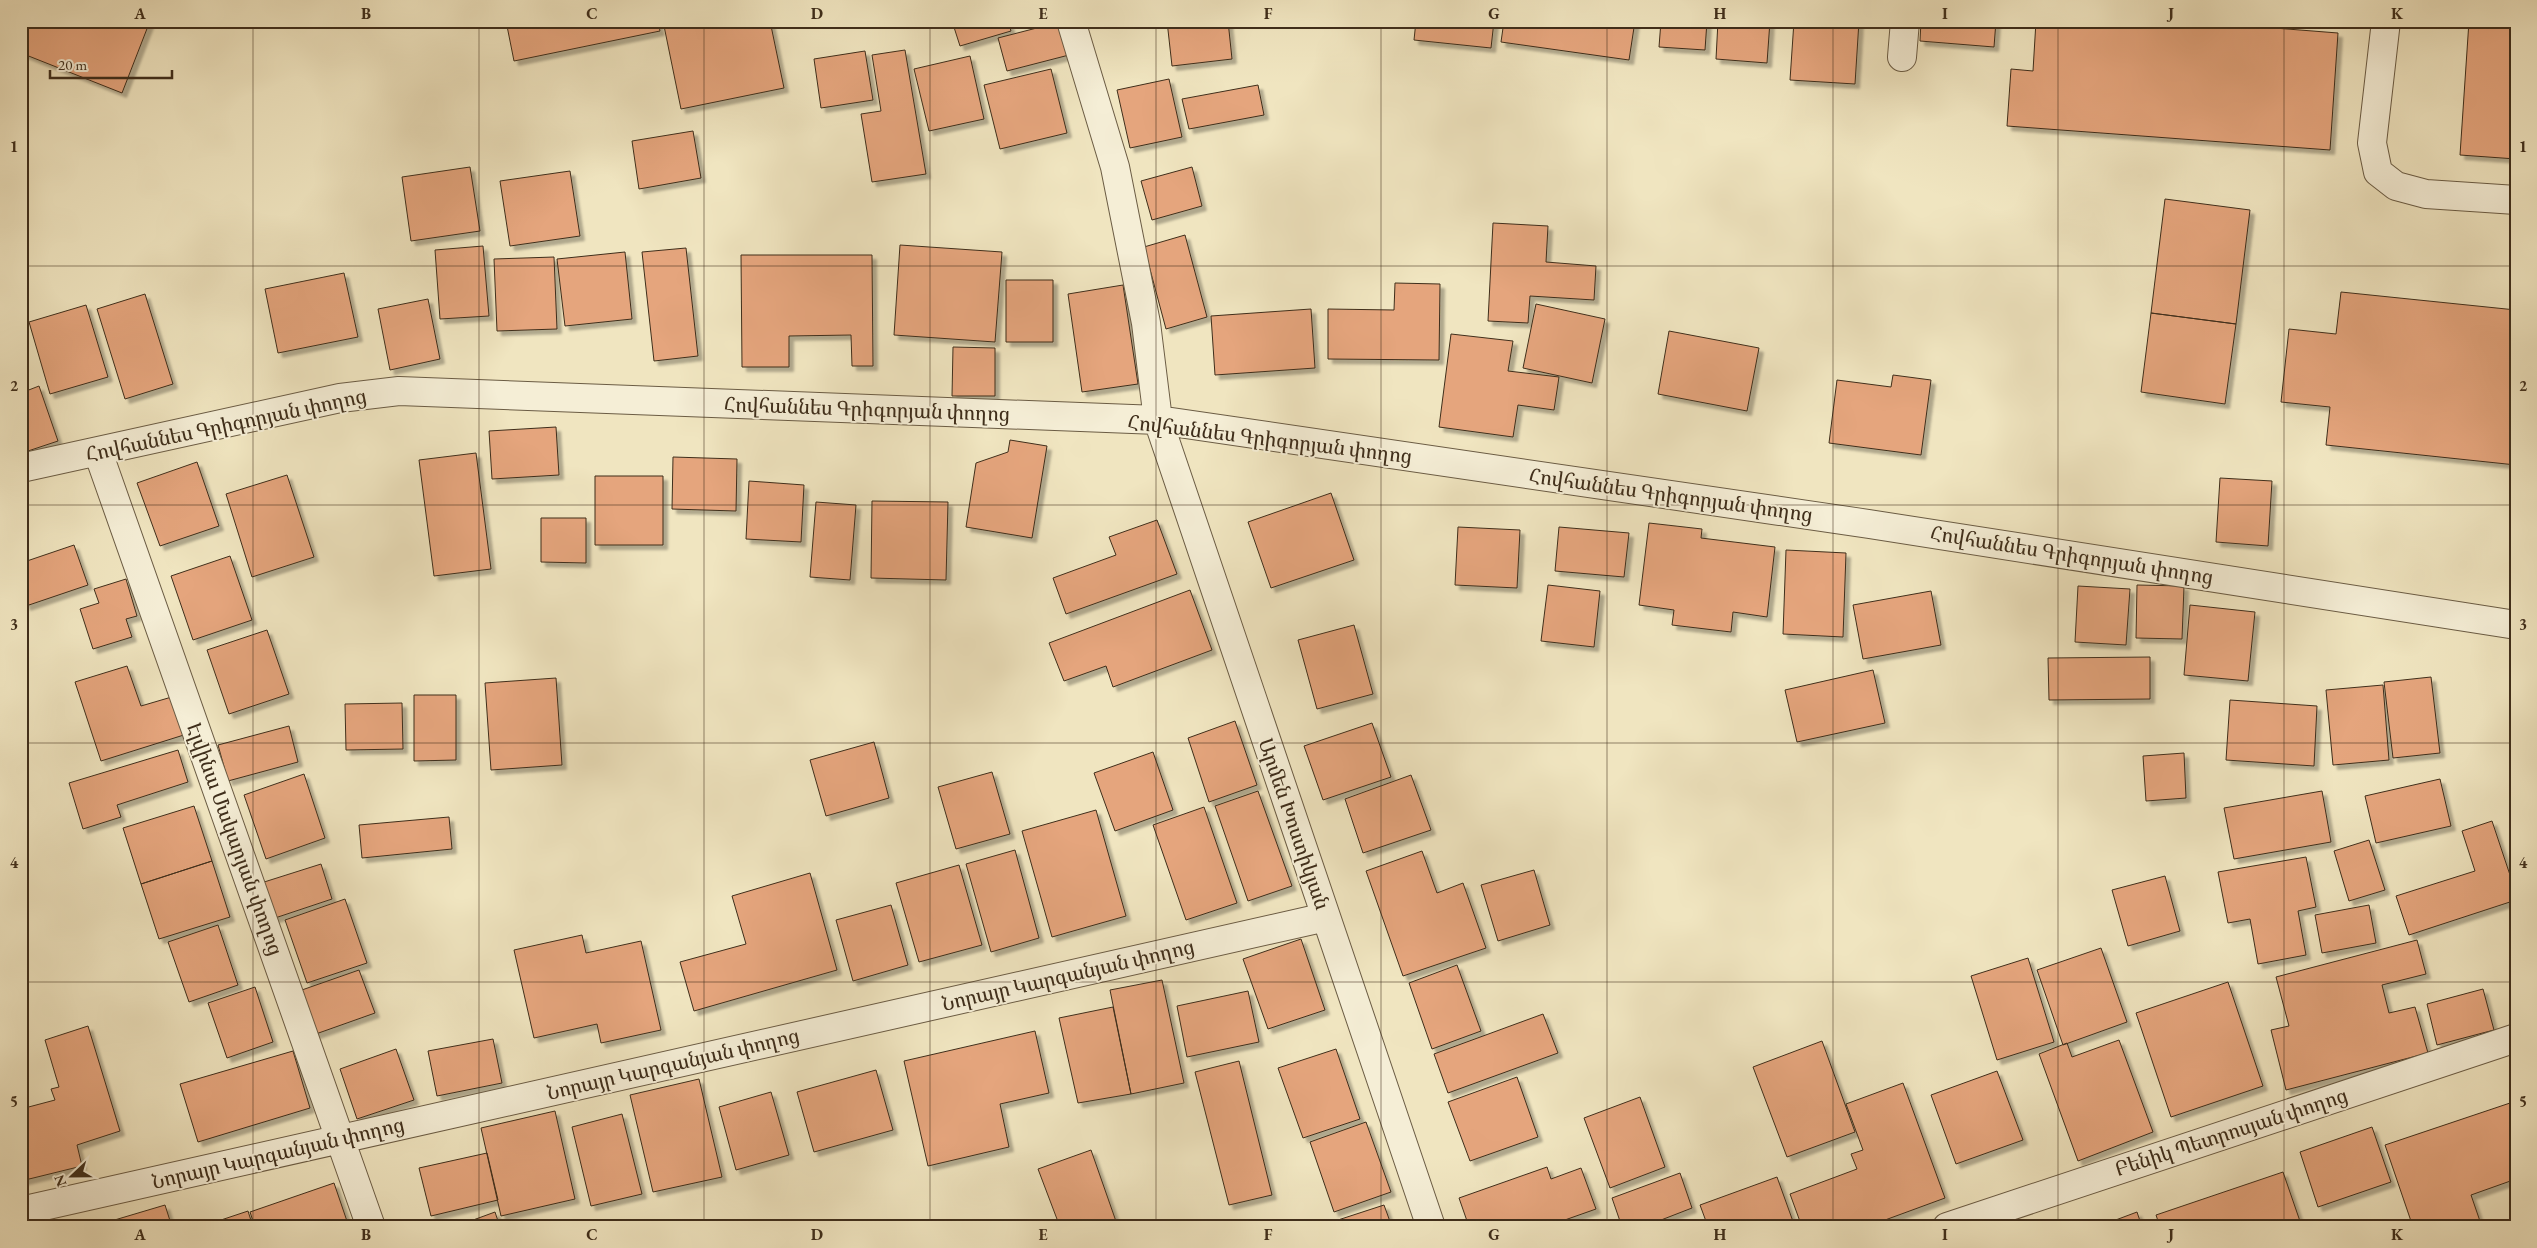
<svg xmlns="http://www.w3.org/2000/svg" width="2537" height="1248" font-family="'EB Garamond','Noto Serif Armenian',serif">
  <style>
    .building { fill: #e5a57d; stroke: #3f2e1b; filter: url(#shadow) }
    .lines { fill: none; stroke-linecap: round; stroke-linejoin: round }
    .minor-casing { stroke: #6b5c44; stroke-width: 30 }
    .minor { stroke: #f5eed6; stroke-width: 28 }
    .grid { fill: none; stroke: #3f2e1b; stroke-width: 1; stroke-opacity: 0.55 }
    .labels { text-anchor: middle; dominant-baseline: central; stroke-width: 4; stroke-linejoin: round; paint-order: stroke }
    .street-label { font-size: 20px; fill: #3f2e1b; stroke: #f5eed6 }
    .neatline { fill: none; stroke: #3f2e1b; stroke-width: 2 }
    .grid-label { font-size: 16px; text-anchor: middle; font-weight: bold; fill: #3f2e1b }
  </style>
  <defs>
    <filter id="shadow"><feDropShadow dx="4.5" dy="4.5" stdDeviation="1" flood-color="#0004"/></filter>
  </defs>
  <rect width="100%" height="100%" fill="#f0e5c0"/>
  <filter id="stains"><feTurbulence type="fractalNoise" baseFrequency=".004" numOctaves="4"/><feColorMatrix values="0 0 0 0 .2 0 0 0 0 .09 0 0 0 0 .02 0 0 0 .5 -.17"/></filter>
  <radialGradient id="worn" r=".72"><stop offset=".6" stop-color="#630" stop-opacity="0"/><stop offset="1" stop-color="#630" stop-opacity=".3"/></radialGradient>
  <!-- building -->
  <path class="building" d="M 21,21 L 150,21 L 122,93 L 21,53 Z
    M 506,21 L 658,21 L 660,31 L 514,61 Z
    M 663,21 L 770,21 L 784,88 L 681,109 Z
    M 952,21 L 1008,21 L 1011,31 L 960,46 Z
    M 1167,21 L 1228,21 L 1232,59 L 1172,66 Z
    M 1416,21 L 1494,21 L 1491,48 L 1414,40 Z
    M 1504,21 L 1635,21 L 1629,60 L 1501,42 Z
    M 1661,21 L 1707,21 L 1705,50 L 1659,47 Z
    M 1718,21 L 1770,21 L 1767,63 L 1716,59 Z
    M 1794,21 L 1859,21 L 1855,84 L 1790,80 Z
    M 1921,21 L 1996,21 L 1994,47 L 1920,41 Z
    M 2036,21 L 2185,21 L 2338,33 L 2330,150 L 2007,126 L 2011,69 L 2033,71 Z
    M 2469,21 L 2516,21 L 2516,159 L 2460,155 Z
    M 1060,22 L 1069,55 L 1007,71 L 998,38 Z
    M 905,50 L 926,174 L 872,182 L 861,114 L 881,111 L 872,55 Z
    M 865,51 L 873,100 L 821,108 L 814,59 Z
    M 970,56 L 984,119 L 929,131 L 914,69 Z
    M 1051,69 L 1067,133 L 1000,149 L 984,85 Z
    M 1169,79 L 1182,137 L 1130,148 L 1117,90 Z
    M 1258,85 L 1264,115 L 1189,129 L 1182,99 Z
    M 693,131 L 701,178 L 639,189 L 632,141 Z
    M 470,167 L 480,231 L 411,241 L 402,177 Z
    M 1192,167 L 1202,206 L 1152,220 L 1141,181 Z
    M 570,171 L 580,236 L 510,246 L 500,181 Z
    M 2165,199 L 2250,210 L 2236,324 L 2151,313 Z
    M 1493,223 L 1548,226 L 1546,262 L 1596,266 L 1594,300 L 1530,296 L 1528,323 L 1488,321 Z
    M 1185,235 L 1207,317 L 1166,329 L 1144,247 Z
    M 900,245 L 1002,252 L 995,342 L 894,335 Z
    M 483,246 L 489,316 L 440,319 L 435,250 Z
    M 686,248 L 698,356 L 654,361 L 642,252 Z
    M 625,252 L 632,319 L 565,326 L 557,259 Z
    M 741,255 L 872,255 L 873,366 L 852,366 L 851,335 L 789,336 L 789,367 L 742,367 Z
    M 554,257 L 557,329 L 497,331 L 494,259 Z
    M 344,273 L 358,337 L 278,353 L 265,289 Z
    M 1006,280 L 1053,280 L 1053,342 L 1006,342 Z
    M 1395,283 L 1440,284 L 1439,360 L 1328,359 L 1328,309 L 1394,310 Z
    M 1123,285 L 1138,384 L 1082,392 L 1068,294 Z
    M 2341,292 L 2516,310 L 2516,465 L 2326,445 L 2330,407 L 2281,402 L 2289,329 L 2336,334 Z
    M 145,294 L 173,384 L 125,399 L 97,309 Z
    M 428,299 L 440,359 L 390,370 L 378,309 Z
    M 1536,304 L 1605,319 L 1592,383 L 1523,368 Z
    M 86,305 L 108,377 L 50,394 L 29,322 Z
    M 1311,309 L 1315,368 L 1215,375 L 1211,316 Z
    M 2151,313 L 2236,324 L 2225,404 L 2141,392 Z
    M 1669,331 L 1759,348 L 1747,411 L 1658,394 Z
    M 1451,334 L 1513,341 L 1508,371 L 1559,377 L 1554,410 L 1518,405 L 1513,437 L 1439,427 Z
    M 953,347 L 995,348 L 995,396 L 952,396 Z
    M 1893,375 L 1931,380 L 1921,455 L 1829,443 L 1837,380 L 1891,387 Z
    M 39,386 L 58,441 L 28,451 L 21,430 L 21,393 Z
    M 556,427 L 559,475 L 492,479 L 489,431 Z
    M 1010,440 L 1047,446 L 1032,538 L 966,527 L 976,463 L 1008,452 Z
    M 476,453 L 491,569 L 434,576 L 419,460 Z
    M 673,457 L 737,459 L 736,511 L 672,509 Z
    M 197,462 L 219,526 L 160,546 L 137,483 Z
    M 287,475 L 314,557 L 252,577 L 226,494 Z
    M 595,476 L 663,476 L 663,545 L 595,545 Z
    M 2220,478 L 2272,481 L 2268,546 L 2216,542 Z
    M 749,481 L 804,485 L 801,542 L 746,539 Z
    M 1331,493 L 1354,560 L 1271,588 L 1248,522 Z
    M 872,501 L 948,502 L 946,580 L 871,578 Z
    M 816,502 L 856,505 L 850,580 L 810,577 Z
    M 541,518 L 586,518 L 586,563 L 541,562 Z
    M 1157,520 L 1177,574 L 1066,614 L 1053,578 L 1116,555 L 1109,537 Z
    M 1649,523 L 1702,529 L 1701,538 L 1775,547 L 1767,617 L 1733,612 L 1731,632 L 1672,625 L 1674,610 L 1639,605 Z
    M 1458,527 L 1520,530 L 1517,588 L 1455,585 Z
    M 1559,527 L 1629,533 L 1624,577 L 1555,571 Z
    M 74,545 L 88,585 L 26,606 L 21,592 L 21,563 Z
    M 1786,550 L 1846,553 L 1843,637 L 1783,634 Z
    M 230,556 L 252,620 L 193,640 L 171,576 Z
    M 126,579 L 137,616 L 126,619 L 132,637 L 93,649 L 80,609 L 99,603 L 94,589 Z
    M 1548,585 L 1600,591 L 1594,647 L 1541,641 Z
    M 2137,585 L 2184,586 L 2182,639 L 2136,638 Z
    M 2078,586 L 2130,589 L 2126,645 L 2075,642 Z
    M 1190,590 L 1212,650 L 1113,687 L 1106,666 L 1064,681 L 1049,643 Z
    M 1931,591 L 1941,645 L 1863,659 L 1853,605 Z
    M 2190,605 L 2255,612 L 2248,681 L 2184,675 Z
    M 1354,625 L 1373,694 L 1317,709 L 1298,640 Z
    M 267,630 L 289,694 L 229,714 L 207,650 Z
    M 2150,657 L 2150,699 L 2049,700 L 2048,658 Z
    M 127,666 L 141,706 L 175,696 L 187,734 L 101,761 L 75,682 Z
    M 1873,670 L 1885,723 L 1797,742 L 1785,690 Z
    M 2431,677 L 2440,753 L 2393,758 L 2384,682 Z
    M 556,678 L 562,765 L 491,770 L 485,683 Z
    M 2383,685 L 2389,760 L 2333,765 L 2326,690 Z
    M 414,695 L 456,695 L 456,760 L 414,761 Z
    M 2230,700 L 2317,706 L 2314,766 L 2226,760 Z
    M 402,703 L 403,749 L 346,750 L 345,704 Z
    M 1235,721 L 1257,785 L 1209,802 L 1188,738 Z
    M 1372,723 L 1391,777 L 1323,800 L 1304,746 Z
    M 289,726 L 298,762 L 228,781 L 218,745 Z
    M 874,742 L 889,798 L 826,816 L 810,760 Z
    M 178,750 L 188,782 L 117,805 L 121,817 L 83,829 L 69,783 Z
    M 1153,752 L 1173,810 L 1115,831 L 1094,773 Z
    M 2184,753 L 2186,798 L 2146,801 L 2143,756 Z
    M 992,772 L 1010,834 L 956,849 L 938,787 Z
    M 304,774 L 325,838 L 266,859 L 244,795 Z
    M 1411,775 L 1431,830 L 1363,853 L 1345,799 Z
    M 2440,779 L 2451,826 L 2376,843 L 2365,796 Z
    M 1258,791 L 1292,886 L 1248,901 L 1215,806 Z
    M 2322,791 L 2331,842 L 2234,859 L 2224,808 Z
    M 194,806 L 212,861 L 141,884 L 123,828 Z
    M 1204,807 L 1237,903 L 1186,920 L 1153,825 Z
    M 1096,810 L 1126,916 L 1052,937 L 1022,831 Z
    M 449,817 L 452,849 L 362,858 L 359,825 Z
    M 2492,821 L 2516,893 L 2516,900 L 2409,935 L 2396,896 L 2475,871 L 2462,831 Z
    M 2369,840 L 2385,890 L 2349,901 L 2334,851 Z
    M 1015,850 L 1039,938 L 991,952 L 966,864 Z
    M 1422,851 L 1437,893 L 1463,883 L 1486,948 L 1403,976 L 1366,871 Z
    M 2306,857 L 2316,907 L 2298,911 L 2306,955 L 2258,964 L 2250,919 L 2228,923 L 2218,872 Z
    M 212,861 L 230,917 L 159,939 L 141,884 Z
    M 321,864 L 332,899 L 272,919 L 261,883 Z
    M 959,865 L 982,945 L 919,962 L 896,883 Z
    M 1534,870 L 1550,925 L 1498,941 L 1481,885 Z
    M 810,873 L 837,970 L 694,1011 L 680,962 L 746,944 L 732,896 Z
    M 2165,876 L 2180,931 L 2128,946 L 2112,890 Z
    M 345,899 L 367,963 L 307,983 L 285,920 Z
    M 891,905 L 908,965 L 853,981 L 836,920 Z
    M 2369,905 L 2376,943 L 2322,953 L 2315,915 Z
    M 218,925 L 238,985 L 189,1002 L 168,942 Z
    M 582,935 L 586,953 L 641,941 L 661,1030 L 601,1043 L 597,1024 L 534,1038 L 514,950 Z
    M 1301,939 L 1325,1010 L 1268,1029 L 1243,959 Z
    M 2417,940 L 2426,974 L 2382,985 L 2389,1013 L 2415,1007 L 2428,1053 L 2286,1090 L 2271,1030 L 2289,1026 L 2276,977 Z
    M 2101,948 L 2127,1022 L 2063,1045 L 2037,970 Z
    M 2028,958 L 2054,1042 L 1997,1060 L 1971,976 Z
    M 1457,965 L 1481,1031 L 1432,1049 L 1409,983 Z
    M 359,970 L 375,1013 L 313,1035 L 299,991 Z
    M 1162,980 L 1184,1083 L 1131,1094 L 1110,990 Z
    M 2228,982 L 2263,1086 L 2171,1117 L 2136,1013 Z
    M 255,987 L 273,1042 L 227,1058 L 208,1003 Z
    M 2483,989 L 2494,1030 L 2437,1045 L 2427,1004 Z
    M 1248,991 L 1259,1042 L 1187,1057 L 1177,1006 Z
    M 1113,1007 L 1131,1094 L 1078,1103 L 1059,1018 Z
    M 1543,1014 L 1558,1053 L 1448,1093 L 1434,1054 Z
    M 88,1026 L 120,1131 L 77,1145 L 82,1166 L 21,1181 L 21,1109 L 55,1100 L 51,1089 L 59,1087 L 45,1040 Z
    M 1035,1031 L 1049,1093 L 1000,1104 L 1009,1147 L 928,1166 L 904,1061 Z
    M 493,1039 L 502,1083 L 437,1096 L 428,1051 Z
    M 2119,1040 L 2153,1132 L 2078,1161 L 2039,1054 L 2067,1043 L 2072,1057 Z
    M 1822,1041 L 1855,1132 L 1787,1157 L 1753,1067 Z
    M 396,1049 L 414,1100 L 357,1119 L 340,1069 Z
    M 1336,1049 L 1360,1119 L 1303,1138 L 1278,1068 Z
    M 293,1051 L 310,1108 L 198,1142 L 180,1084 Z
    M 1239,1061 L 1272,1195 L 1229,1205 L 1195,1072 Z
    M 876,1070 L 893,1130 L 814,1152 L 797,1092 Z
    M 1997,1071 L 2023,1140 L 1956,1164 L 1931,1095 Z
    M 1517,1077 L 1538,1137 L 1470,1161 L 1448,1102 Z
    M 699,1079 L 722,1177 L 653,1192 L 630,1095 Z
    M 1903,1083 L 1945,1198 L 1866,1227 L 1802,1227 L 1790,1194 L 1857,1169 L 1851,1154 L 1863,1150 L 1846,1104 Z
    M 771,1092 L 789,1155 L 736,1170 L 719,1107 Z
    M 1640,1097 L 1665,1167 L 1610,1188 L 1584,1118 Z
    M 2516,1101 L 2516,1179 L 2471,1195 L 2482,1227 L 2413,1227 L 2385,1145 Z
    M 555,1111 L 575,1199 L 501,1216 L 481,1128 Z
    M 622,1114 L 642,1194 L 591,1206 L 572,1127 Z
    M 1366,1122 L 1391,1192 L 1334,1212 L 1310,1142 Z
    M 2372,1127 L 2391,1182 L 2318,1207 L 2300,1152 Z
    M 1091,1150 L 1118,1227 L 1060,1227 L 1038,1169 Z
    M 487,1153 L 498,1200 L 431,1216 L 419,1168 Z
    M 1547,1167 L 1551,1179 L 1581,1168 L 1596,1209 L 1545,1227 L 1463,1227 L 1461,1223 L 1467,1221 L 1459,1198 Z
    M 2283,1172 L 2302,1227 L 2160,1227 L 2156,1215 Z
    M 1680,1173 L 1692,1208 L 1643,1227 L 1622,1227 L 1612,1198 Z
    M 1777,1177 L 1795,1227 L 1701,1227 L 1707,1224 L 1700,1205 Z
    M 334,1183 L 349,1227 L 255,1227 L 250,1212 Z
    M 165,1205 L 172,1227 L 91,1227 Z
    M 1384,1205 L 1392,1227 L 1341,1227 L 1338,1220 Z
    M 248,1211 L 253,1227 L 210,1227 L 209,1224 Z
    M 495,1212 L 500,1227 L 454,1227 Z
    M 2137,1212 L 2142,1227 L 2097,1227 Z"/>
  <g class="lines">
    <defs>
      <path id="minor" d="M 1071,21 L 1115,167 L 1146,323 L 1158,420 L 1431,1227
        M 2386,21 L 2372,143 L 2378,172 L 2396,186 L 2426,194 L 2516,200
        M 1902,57 L 1905,21
        M 98,452 L 371,1227
        M 21,468 L 340,398 L 399,391 L 1158,420 L 1869,524 L 2516,625
        M 21,1211 L 1326,917
        M 1947,1227 L 2516,1038"/>
    </defs>
    <!-- minor casing -->
    <use href="#minor" class="minor-casing"/>
    <!-- minor -->
    <use href="#minor" class="minor"/>
  </g>
  <!-- grid -->
  <path class="grid" d="M 253,21 L 253,1227M 479,21 L 479,1227M 704,21 L 704,1227M 930,21 L 930,1227M 1156,21 L 1156,1227M 1381,21 L 1381,1227M 1607,21 L 1607,1227M 1833,21 L 1833,1227M 2058,21 L 2058,1227M 2284,21 L 2284,1227M 21,266 L 2516,266M 21,505 L 2516,505M 21,743 L 2516,743M 21,982 L 2516,982"/>
  <g class="labels">
    <!-- street labels -->
    <g class="street-label">
      <text transform="translate(867 409) rotate(2)">Հովհաննես Գրիգորյան փողոց</text>
      <text transform="translate(226 425) rotate(-12)">Հովհաննես Գրիգորյան փողոց</text>
      <text transform="translate(1270 439) rotate(7)">Հովհաննես Գրիգորյան փողոց</text>
      <text transform="translate(1671 495) rotate(8)">Հովհաննես Գրիգորյան փողոց</text>
      <text transform="translate(2072 555) rotate(9)">Հովհաննես Գրիգորյան փողոց</text>
      <text transform="translate(1294 824) rotate(71)">Արմեն Խոստիկյան</text>
      <text transform="translate(235 839) rotate(70)">Էլվինա Մակարյան փողոց</text>
      <text transform="translate(1068 975) rotate(-13)">Նորայր Կարգանյան փողոց</text>
      <text transform="translate(673 1064) rotate(-13)">Նորայր Կարգանյան փողոց</text>
      <text transform="translate(2231 1132) rotate(-18)">Բենիկ Պետրոսյան փողոց</text>
      <text transform="translate(278 1153) rotate(-13)">Նորայր Կարգանյան փողոց</text>
    </g>
  </g>
  <!-- margin -->
  <rect width="2537" height="1248" fill="none" stroke="#f0e5c0" stroke-width="55"/>
  <!-- north arrow -->
  <g transform="translate(72 1176) rotate(248)" stroke="#f5eed6" stroke-width="4" paint-order="stroke">
  <path d="M0-4L9 19L0 12L-9 19Z" fill="#3f2e1b"/>
  <text y="-8" font-size="14" font-weight="bold" text-anchor="middle" fill="#3f2e1b">N</text>
  </g>
  <!-- scale -->
  <path d="M50 70v8h122v-8" fill="none" stroke="#3f2e1b" stroke-width="2.5"/>
  <text x="58" y="70" font-size="15" fill="#3f2e1b" stroke="#f5eed6" stroke-width="4" paint-order="stroke">20 m</text>
  <rect x="28" y="28" width="2482" height="1192" class="neatline"/>
  <g class="grid-label">
    <text x="140" y="19">A</text>
    <text x="366" y="19">B</text>
    <text x="592" y="19">C</text>
    <text x="817" y="19">D</text>
    <text x="1043" y="19">E</text>
    <text x="1268" y="19">F</text>
    <text x="1494" y="19">G</text>
    <text x="1720" y="19">H</text>
    <text x="1945" y="19">I</text>
    <text x="2171" y="19">J</text>
    <text x="2397" y="19">K</text>
    <text x="14" y="152">1</text>
    <text x="2523" y="152">1</text>
    <text x="14" y="391">2</text>
    <text x="2523" y="391">2</text>
    <text x="14" y="630">3</text>
    <text x="2523" y="630">3</text>
    <text x="14" y="868">4</text>
    <text x="2523" y="868">4</text>
    <text x="14" y="1107">5</text>
    <text x="2523" y="1107">5</text>
    <text x="140" y="1240">A</text>
    <text x="366" y="1240">B</text>
    <text x="592" y="1240">C</text>
    <text x="817" y="1240">D</text>
    <text x="1043" y="1240">E</text>
    <text x="1268" y="1240">F</text>
    <text x="1494" y="1240">G</text>
    <text x="1720" y="1240">H</text>
    <text x="1945" y="1240">I</text>
    <text x="2171" y="1240">J</text>
    <text x="2397" y="1240">K</text>
  </g>
  <rect width="100%" height="100%" filter="url(#stains)"/>
  <rect width="100%" height="100%" fill="url(#worn)"/>
</svg>
